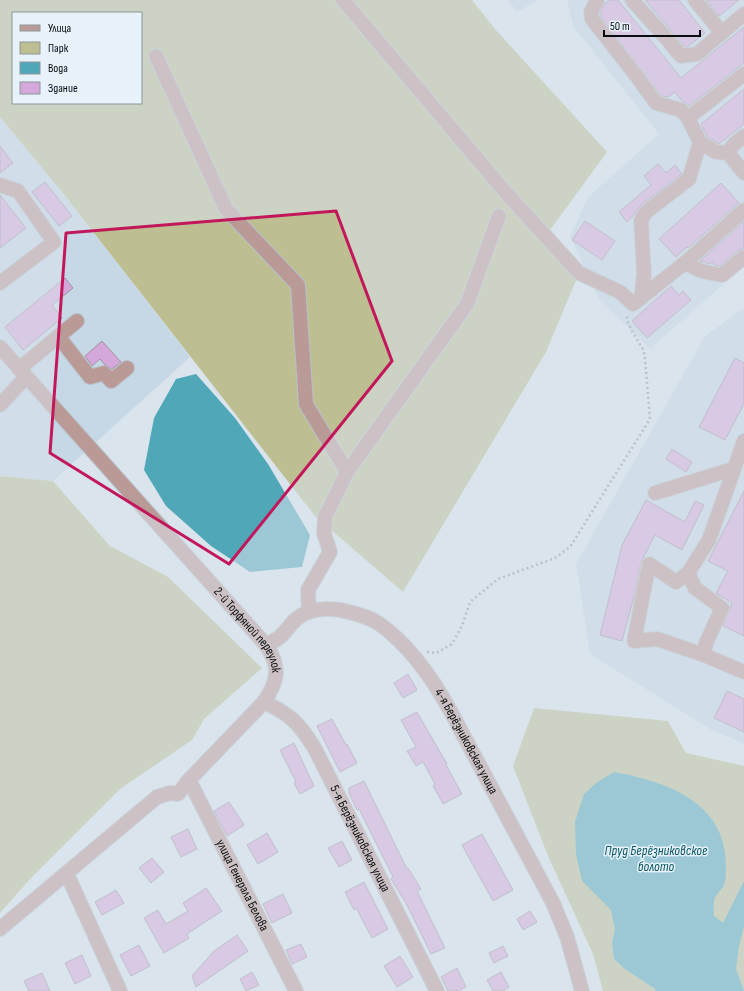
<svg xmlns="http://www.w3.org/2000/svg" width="744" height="991" font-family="'Sofia Sans Condensed',sans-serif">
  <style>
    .built { fill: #c6d7e5 }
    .green { fill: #bdbf92; fill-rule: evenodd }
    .water { fill: #50a7b8 }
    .building { fill: #d5a8db; stroke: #9d959e }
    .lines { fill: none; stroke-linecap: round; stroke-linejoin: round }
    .minor-casing { stroke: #b8c1c9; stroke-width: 16 }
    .path { stroke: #90989f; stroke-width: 2.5; stroke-dasharray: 2 3; stroke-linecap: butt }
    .minor { stroke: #ba9a96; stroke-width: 14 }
    .marked { fill: none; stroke: #c2185b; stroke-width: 3; stroke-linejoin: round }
    .labels { text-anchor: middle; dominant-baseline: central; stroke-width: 3; stroke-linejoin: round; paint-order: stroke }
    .street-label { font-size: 13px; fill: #080c0e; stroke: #e7f2fa }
    .water-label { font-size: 14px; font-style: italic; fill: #085662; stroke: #e7f2fa }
  </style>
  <rect width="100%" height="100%" fill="#dae4ed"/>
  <!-- built -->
  <path class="built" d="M 508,0 L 539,0 L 517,12 Z
    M 567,0 L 744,0 L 744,266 L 650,349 L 600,301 L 570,236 L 588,197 L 659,134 L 573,26 Z
    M 0,117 L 62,192 L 190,357 L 53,481 L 0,476 Z
    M 744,308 L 744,744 L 710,729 L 590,654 L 576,564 L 705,336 Z"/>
  <!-- green -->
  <path class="green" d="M 0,0 L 472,0 L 495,29 L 607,152 L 550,230 L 579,273 L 546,352 L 403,592 L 315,516 L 62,192 L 0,117 ZM 13,13 L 141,13 L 141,103 L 13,103 Z
    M 0,476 L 53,481 L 110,546 L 168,577 L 262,668 L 204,719 L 192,740 L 120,789 L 32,877 L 0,913 Z
    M 534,708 L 668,721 L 686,753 L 744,766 L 744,991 L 603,991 L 593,954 L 548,856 L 513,766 Z"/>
  <!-- water -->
  <path class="water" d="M 196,374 L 235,418 L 268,464 L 310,535 L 302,567 L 250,572 L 211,546 L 166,506 L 144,470 L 154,418 L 176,379 Z
    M 614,772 C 667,782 727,802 726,867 C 726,872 726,880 724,885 C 721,891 715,895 714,901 C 713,905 714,912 714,916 L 723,923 L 744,881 L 744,926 L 739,946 L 736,969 L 744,991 L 655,991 L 655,989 L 625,969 L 614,959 L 612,942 L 615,930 L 611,910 L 582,881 L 576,855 L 575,822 L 584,794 L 596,783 Z"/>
  <!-- building -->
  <path class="building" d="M 610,0 L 618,0 L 681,78 L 744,27 L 744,63 L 689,106 L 683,102 L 675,92 L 668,97 L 661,96 L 600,16 L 600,13 L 604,4 Z
    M 645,0 L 679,0 L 705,33 L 687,47 L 685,47 Z
    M 706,0 L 739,0 L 719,16 Z
    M 744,89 L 744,124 L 719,144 L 707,136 L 701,124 Z
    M 0,146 L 13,163 L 0,173 Z
    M 658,164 L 666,173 L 675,165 L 682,174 L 641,205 L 633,216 L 627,222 L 619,212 L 651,185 L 644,176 Z
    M 45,182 L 72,216 L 59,226 L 32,192 Z
    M 721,183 L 739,203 L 688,248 L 687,247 L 676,257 L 659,239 Z
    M 0,195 L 26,228 L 0,248 Z
    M 585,221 L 615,241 L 602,260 L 572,240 Z
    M 744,221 L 744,249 L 739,250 L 720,266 L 714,265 L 712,262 L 710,264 L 700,261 Z
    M 65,278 L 73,288 L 52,305 L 62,318 L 23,350 L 5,327 Z
    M 671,286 L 679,295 L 683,291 L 691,300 L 647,338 L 632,321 Z
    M 102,341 L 121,362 L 112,369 L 105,365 L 100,359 L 92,366 L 85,356 Z
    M 735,358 L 744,363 L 744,404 L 725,440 L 699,427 Z
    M 672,449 L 692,462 L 686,472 L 666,459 Z
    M 744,491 L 744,636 L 723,626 L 732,603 L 716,593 L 728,571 L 708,561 Z
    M 646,500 L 685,522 L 695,501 L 704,505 L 682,550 L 655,535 L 641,562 L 636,589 L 622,641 L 600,635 L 622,545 Z
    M 408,674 L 417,690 L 403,698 L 394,683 Z
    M 727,691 L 744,699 L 744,732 L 714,718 Z
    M 417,712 L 447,764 L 446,765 L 462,794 L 443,804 L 433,786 L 435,784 L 423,762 L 416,766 L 407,751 L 416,747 L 401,720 Z
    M 332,719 L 346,745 L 347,744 L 357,763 L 340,772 L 317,726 Z
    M 294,743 L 314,786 L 300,794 L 294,783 L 296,782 L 280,750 Z
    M 364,781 L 407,869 L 408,868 L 421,889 L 417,891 L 445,948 L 431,954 L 407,905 L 391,879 L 393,877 L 359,809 L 357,810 L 349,793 L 349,788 Z
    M 229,802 L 244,825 L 227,836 L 214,811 Z
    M 188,829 L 197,849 L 181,857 L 171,837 Z
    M 267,833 L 278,852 L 258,864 L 247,845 Z
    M 482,834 L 513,890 L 493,901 L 462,845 Z
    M 342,841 L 352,860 L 339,867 L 328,848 Z
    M 152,858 L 164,872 L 151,883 L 139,868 Z
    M 364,882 L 388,929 L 372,938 L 356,908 L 354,910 L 345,892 Z
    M 206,888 L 222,911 L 187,934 L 189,938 L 164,953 L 144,918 L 158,910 L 166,924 L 188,911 L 183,903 Z
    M 116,890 L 124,903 L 102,915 L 95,902 Z
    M 283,894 L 292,913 L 272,923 L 263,904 Z
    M 530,911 L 537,922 L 523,930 L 517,919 Z
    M 237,935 L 248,951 L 196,987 L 192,976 L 214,951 Z
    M 301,944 L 307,957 L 292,964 L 286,950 Z
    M 139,945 L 150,966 L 131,976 L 120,955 Z
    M 503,946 L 508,956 L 494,963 L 489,953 Z
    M 82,955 L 91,976 L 75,984 L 65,963 Z
    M 400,956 L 413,977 L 397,987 L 384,966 Z
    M 457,968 L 466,987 L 458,991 L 448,991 L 441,977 Z
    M 252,972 L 259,985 L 246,991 L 240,979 Z
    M 501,972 L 509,987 L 503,991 L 493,991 L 487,980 Z
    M 42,973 L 50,991 L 29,991 L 24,981 Z"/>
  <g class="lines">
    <defs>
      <g id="minor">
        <path d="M 343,0 L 507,194 L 579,273 L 620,292 L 633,304 L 686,262 L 744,210"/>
        <path d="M 597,0 L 591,12 L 592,19 L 635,74 L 656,103 L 681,110 L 688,118 L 700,142"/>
        <path d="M 632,0 L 667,39 L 681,56 L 697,54 L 744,14"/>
        <path d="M 695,0 L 722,33"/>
        <path d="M 156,56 L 226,209 L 298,285 L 306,404 L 347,472"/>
        <path d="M 688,118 L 744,74"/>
        <path d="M 728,153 L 733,145 L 744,136"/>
        <path d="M 0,185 L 18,191 L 54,242 L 0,283"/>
        <path d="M 686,262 C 696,271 709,273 722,275 L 744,257"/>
        <path d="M 641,298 L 644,275 L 641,220 L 646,212 L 689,179 L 700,142 L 716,152 L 728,153 L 744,173"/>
        <path d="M 58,336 L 90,377 L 104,373 L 111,381 L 127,368"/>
        <path id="s1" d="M 0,347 L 266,645 C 281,667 278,681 264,702 L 189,780 L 178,794 L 170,793 L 157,797 L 0,929"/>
        <path d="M 19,369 L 77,321"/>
        <path d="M 0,405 L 26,377"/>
        <path d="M 655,493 L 733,469"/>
        <path d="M 688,573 L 709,540 L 744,441"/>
        <path d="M 309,612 L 308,590 L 330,552 L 324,533 L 325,517 L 347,472 L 467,304 L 499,216"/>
        <path id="s2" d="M 266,645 C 271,642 277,640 281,636 C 292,625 292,619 308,612 C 319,608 330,609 341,610 C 353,613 368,616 378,623 C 410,645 433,679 451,712 L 553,903 L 567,937 L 582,991"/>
        <path d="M 704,655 L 706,643 L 722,608 L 695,588 L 688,573 L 676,582 L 649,564 L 634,641 L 657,639 L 704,655 L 744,672"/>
        <path id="s3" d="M 264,702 C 290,714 300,724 315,749 L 437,991"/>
        <path id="s4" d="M 189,780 L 296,991"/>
        <path d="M 67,874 L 120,991"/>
      </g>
    </defs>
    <!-- minor casing -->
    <use href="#minor" class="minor-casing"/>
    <!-- path -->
    <path class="path" d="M 427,652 L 436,653 L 452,644 L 462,626 L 470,602 L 498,579 L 555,558 L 570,547 L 650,419 L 646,370 L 644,351 L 633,333 L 628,322 L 627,315"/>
    <!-- minor -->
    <use href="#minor" class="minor"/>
  </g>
  <!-- marked area -->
  <path d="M0 0H744V991H0ZM 336,211 L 392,361 L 229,564 L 50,453 L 66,233 Z" fill="#dae4ed" fill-opacity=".55" fill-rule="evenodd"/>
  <path class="marked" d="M 336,211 L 392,361 L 229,564 L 50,453 L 66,233 Z"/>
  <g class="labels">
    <!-- street labels -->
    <g class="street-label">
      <text stroke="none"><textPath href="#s1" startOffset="377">2-й Торфяной переулок</textPath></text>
      <text stroke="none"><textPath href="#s2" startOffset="276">4-я Берёзниковская улица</textPath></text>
      <text stroke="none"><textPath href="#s3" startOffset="171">5-я Берёзниковская улица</textPath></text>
      <text stroke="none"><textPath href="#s4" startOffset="118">улица Генерала Белова</textPath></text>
    </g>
    <!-- water labels -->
    <g class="water-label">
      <text x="656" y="850">Пруд Берёзниковское<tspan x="656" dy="16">болото</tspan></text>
    </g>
  </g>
  <!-- legend -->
  <rect x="12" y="12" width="130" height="92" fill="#e7f2fa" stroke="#8e969c"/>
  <rect x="20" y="25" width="20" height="6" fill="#ba9a96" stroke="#8e969c"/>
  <text x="48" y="32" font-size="12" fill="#080c0e">Улица</text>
  <rect x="20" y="42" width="20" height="12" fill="#bdbf92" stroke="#8e969c"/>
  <text x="48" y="52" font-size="12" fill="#080c0e">Парк</text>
  <rect x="20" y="62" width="20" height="12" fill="#50a7b8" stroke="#8e969c"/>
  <text x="48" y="72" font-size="12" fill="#080c0e">Вода</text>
  <rect x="20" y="82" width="20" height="12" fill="#d5a8db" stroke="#8e969c"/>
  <text x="48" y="92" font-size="12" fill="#080c0e">Здание</text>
  <!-- scale -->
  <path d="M604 30v6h96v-6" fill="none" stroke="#080c0e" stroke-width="2"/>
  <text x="610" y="30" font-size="12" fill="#080c0e" stroke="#e7f2fa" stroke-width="3" paint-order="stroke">50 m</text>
</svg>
